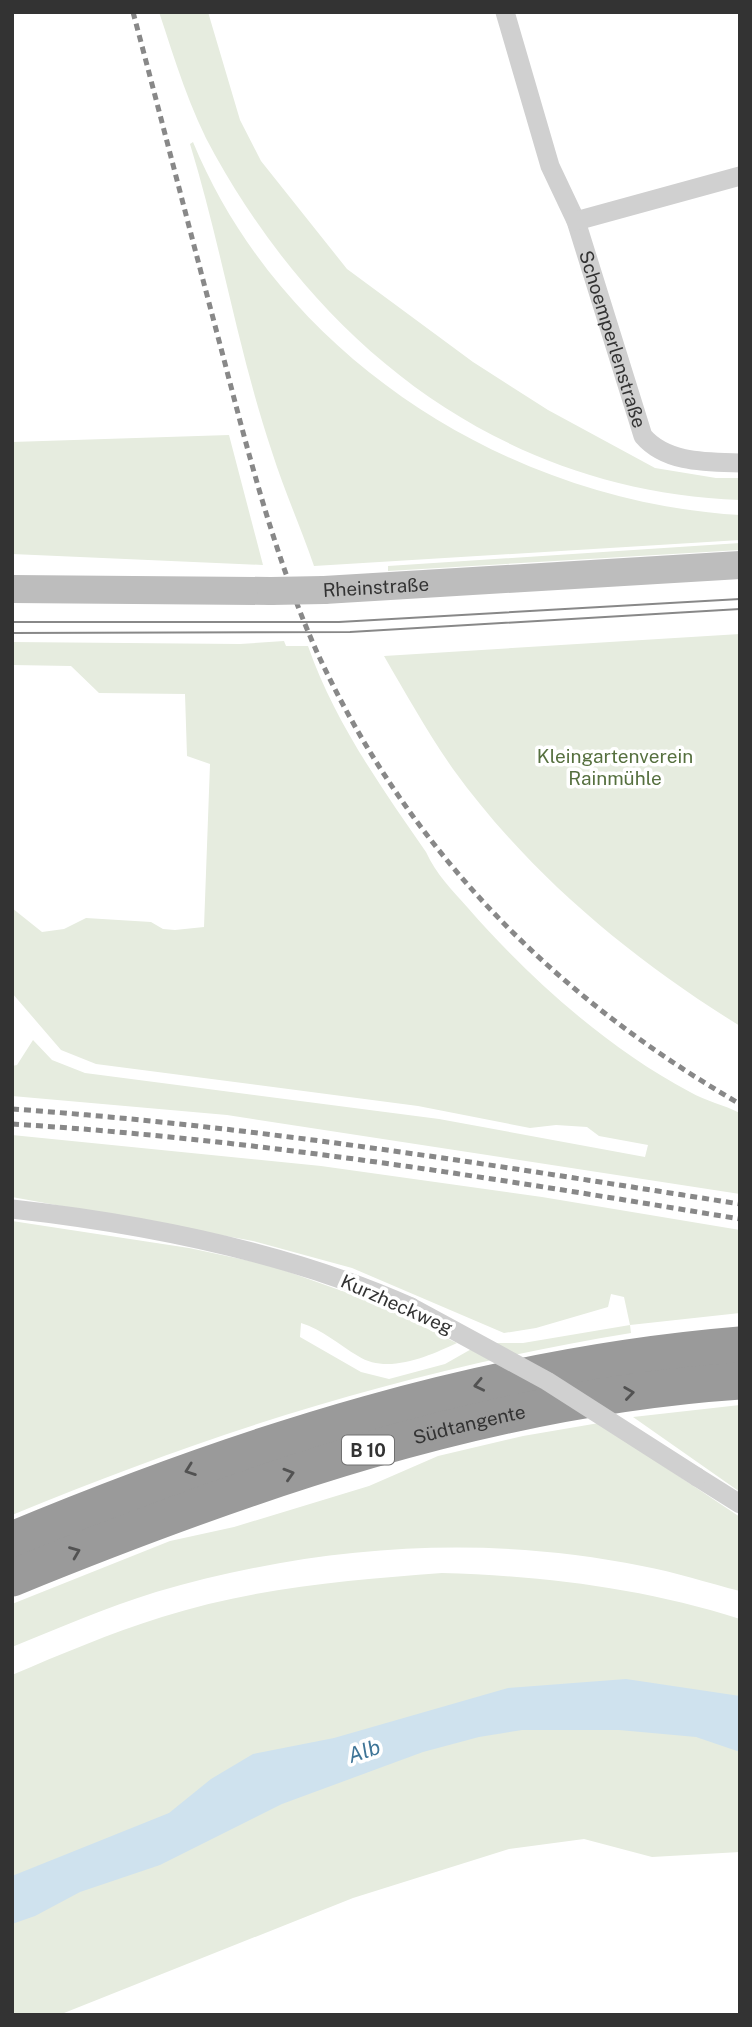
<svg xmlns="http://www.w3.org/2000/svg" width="752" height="2027" font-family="'Public Sans',sans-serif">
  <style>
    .green { fill: #e6ecdf }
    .water { fill: #cfe2ee }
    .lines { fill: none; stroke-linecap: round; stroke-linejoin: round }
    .street { stroke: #d0d0d0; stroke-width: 19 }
    .secondary { stroke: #bdbdbd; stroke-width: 28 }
    .highway { stroke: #9a9a9a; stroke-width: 37 }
    .tram { stroke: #888; stroke-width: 2 }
    .rail { stroke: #888; stroke-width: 5; stroke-dasharray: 7 5; stroke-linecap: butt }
    .street-bridge { stroke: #d0d0d0; stroke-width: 19 }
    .secondary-bridge { stroke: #bdbdbd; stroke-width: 28 }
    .oneway { stroke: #525252 }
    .labels { text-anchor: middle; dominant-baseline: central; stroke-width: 7; stroke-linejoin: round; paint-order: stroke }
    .shield { fill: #fff; stroke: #707070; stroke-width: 2 }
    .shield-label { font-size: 18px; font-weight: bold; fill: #333 }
    .street-label { font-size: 19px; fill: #333; stroke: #fff }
    .park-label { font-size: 19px; fill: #56703f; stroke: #fff }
    .water-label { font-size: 21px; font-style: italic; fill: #3f7597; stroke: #fff }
  </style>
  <rect width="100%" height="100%" fill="#fff"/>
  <!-- green -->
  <path class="green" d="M 159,12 L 208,12 L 240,120 L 261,161 L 347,269 L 473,362 L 548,410 L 655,468 L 716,478 L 740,478 L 740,500 C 507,491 326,354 215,155 C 190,111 175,60 159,12 Z
    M 193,142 C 282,358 510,502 740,515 L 740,540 L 314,566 C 301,528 284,490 272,452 C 238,351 221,245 190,144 Z
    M 229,435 L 263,565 L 12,554 L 12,442 Z
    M 740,543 L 740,550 L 388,571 L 388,566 Z
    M 740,634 L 740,1026 C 630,958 529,874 453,769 C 428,733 406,694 384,656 Z
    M 284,641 L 286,646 L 308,646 C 334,721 381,787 426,852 C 436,874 452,890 468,908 C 529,978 607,1048 690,1092 C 706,1101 724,1105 740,1113 L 740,1194 L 227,1115 L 12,1096 L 12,1066 L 17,1065 L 33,1040 L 52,1060 L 85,1073 L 439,1119 L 645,1157 L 648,1145 L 599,1136 L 587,1127 L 556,1125 L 530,1128 L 418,1106 L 96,1064 L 61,1050 L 12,993 L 12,908 L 42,932 L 64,929 L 86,918 L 151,922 L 163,929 L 175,930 L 204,927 L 210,764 L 187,756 L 185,694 L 99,693 L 71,666 L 12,665 L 12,642 L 240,644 Z
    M 12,1135 L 321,1166 L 542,1197 L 740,1230 L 740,1313 L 630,1325 L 631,1333 C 412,1369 217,1430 12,1515 L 12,1221 L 189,1248 L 269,1265 L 407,1314 L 407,1319 L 457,1343 C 429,1356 387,1375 358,1356 C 339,1345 322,1329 301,1323 L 300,1337 L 361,1372 L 389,1379 L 445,1364 L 482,1343 L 523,1343 L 630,1325 L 624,1297 L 611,1294 L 608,1307 L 536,1328 L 504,1333 L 352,1268 L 253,1241 L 12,1197 Z
    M 740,1405 L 740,1492 L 633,1417 Z
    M 599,1423 L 740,1517 L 740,1591 C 708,1583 675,1572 642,1566 C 481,1533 313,1546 156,1592 C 107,1607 59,1628 12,1647 L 12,1604 L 170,1541 L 234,1527 L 369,1486 L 438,1456 L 523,1436 Z
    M 442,1573 C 544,1576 642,1588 740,1619 L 740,1852 L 652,1857 L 584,1839 L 509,1849 L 353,1898 L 59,2015 L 12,2015 L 12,1675 C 61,1654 111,1633 162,1617 C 252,1588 349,1580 442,1573 Z"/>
  <!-- water -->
  <path class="water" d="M 626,1679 L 740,1696 L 740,1752 L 696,1737 L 619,1730 L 522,1730 L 479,1737 L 423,1752 L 282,1804 L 160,1865 L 80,1892 L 35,1916 L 12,1924 L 12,1876 L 169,1813 L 211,1779 L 253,1754 L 334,1738 L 508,1688 Z"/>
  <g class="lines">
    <!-- street -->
    <g class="street">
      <path id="s1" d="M 505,12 L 550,166 L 576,221 L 643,436 C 666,463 706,462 740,463"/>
      <path d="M 576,221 L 740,176"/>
      <path d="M 12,1209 C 146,1224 288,1252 411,1307"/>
      <path d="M 697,1477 L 740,1504"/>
    </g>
    <!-- secondary -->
    <g class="secondary">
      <path d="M 12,589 L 271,591"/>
      <path id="s2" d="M 324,590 L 740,565"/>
    </g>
    <!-- highway -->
    <g class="highway">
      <path d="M 12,1540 C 245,1443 487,1366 740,1345"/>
      <path id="s3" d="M 12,1578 C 245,1483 487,1398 740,1381"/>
    </g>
    <!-- tram -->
    <path class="tram" d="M 12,622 L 339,622 L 740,599
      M 12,633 L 350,632 L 740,609"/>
    <!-- rail -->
    <path class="rail" d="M 133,12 C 163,125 192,239 222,352 C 248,452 274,555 316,650 C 407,849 552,995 740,1104
      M 12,1109 C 256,1126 498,1166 740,1204
      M 12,1124 C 256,1139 499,1179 740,1219"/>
    <!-- street-bridge -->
    <path class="street-bridge" d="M 411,1307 L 547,1381 L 697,1477"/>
    <!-- secondary-bridge -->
    <path class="secondary-bridge" d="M 271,591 L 324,590"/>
  </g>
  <!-- one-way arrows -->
  <defs><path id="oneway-chevron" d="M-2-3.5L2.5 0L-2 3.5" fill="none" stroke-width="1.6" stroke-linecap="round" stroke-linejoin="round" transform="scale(1.75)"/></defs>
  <g class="oneway">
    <use href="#oneway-chevron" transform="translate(479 1385) rotate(168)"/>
    <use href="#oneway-chevron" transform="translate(629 1393) rotate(-8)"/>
    <use href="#oneway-chevron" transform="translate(190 1470) rotate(160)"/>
    <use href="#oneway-chevron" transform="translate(289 1474) rotate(-17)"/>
    <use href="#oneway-chevron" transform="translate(75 1552) rotate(-22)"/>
  </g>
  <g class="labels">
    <!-- shield labels -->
    <rect class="shield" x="342" y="1435.5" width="52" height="29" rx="5"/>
    <g class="shield-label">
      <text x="368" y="1450">B 10</text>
    </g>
    <!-- street labels -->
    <g class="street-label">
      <text stroke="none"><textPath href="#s1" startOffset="345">Schoemperlenstraße</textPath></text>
      <text stroke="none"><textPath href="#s2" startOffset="52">Rheinstraße</textPath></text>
      <text transform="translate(397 1304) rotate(24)">Kurzheckweg</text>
      <text stroke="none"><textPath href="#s3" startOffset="483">Südtangente</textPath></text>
    </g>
    <!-- park labels -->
    <g class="park-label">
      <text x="615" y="756">Kleingartenverein<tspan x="615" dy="22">Rainmühle</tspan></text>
    </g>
    <!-- water labels -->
    <g class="water-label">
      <text transform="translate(364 1751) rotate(-18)">Alb</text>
    </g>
  </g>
  <!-- border -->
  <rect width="752" height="2027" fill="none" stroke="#333333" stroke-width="28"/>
</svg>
